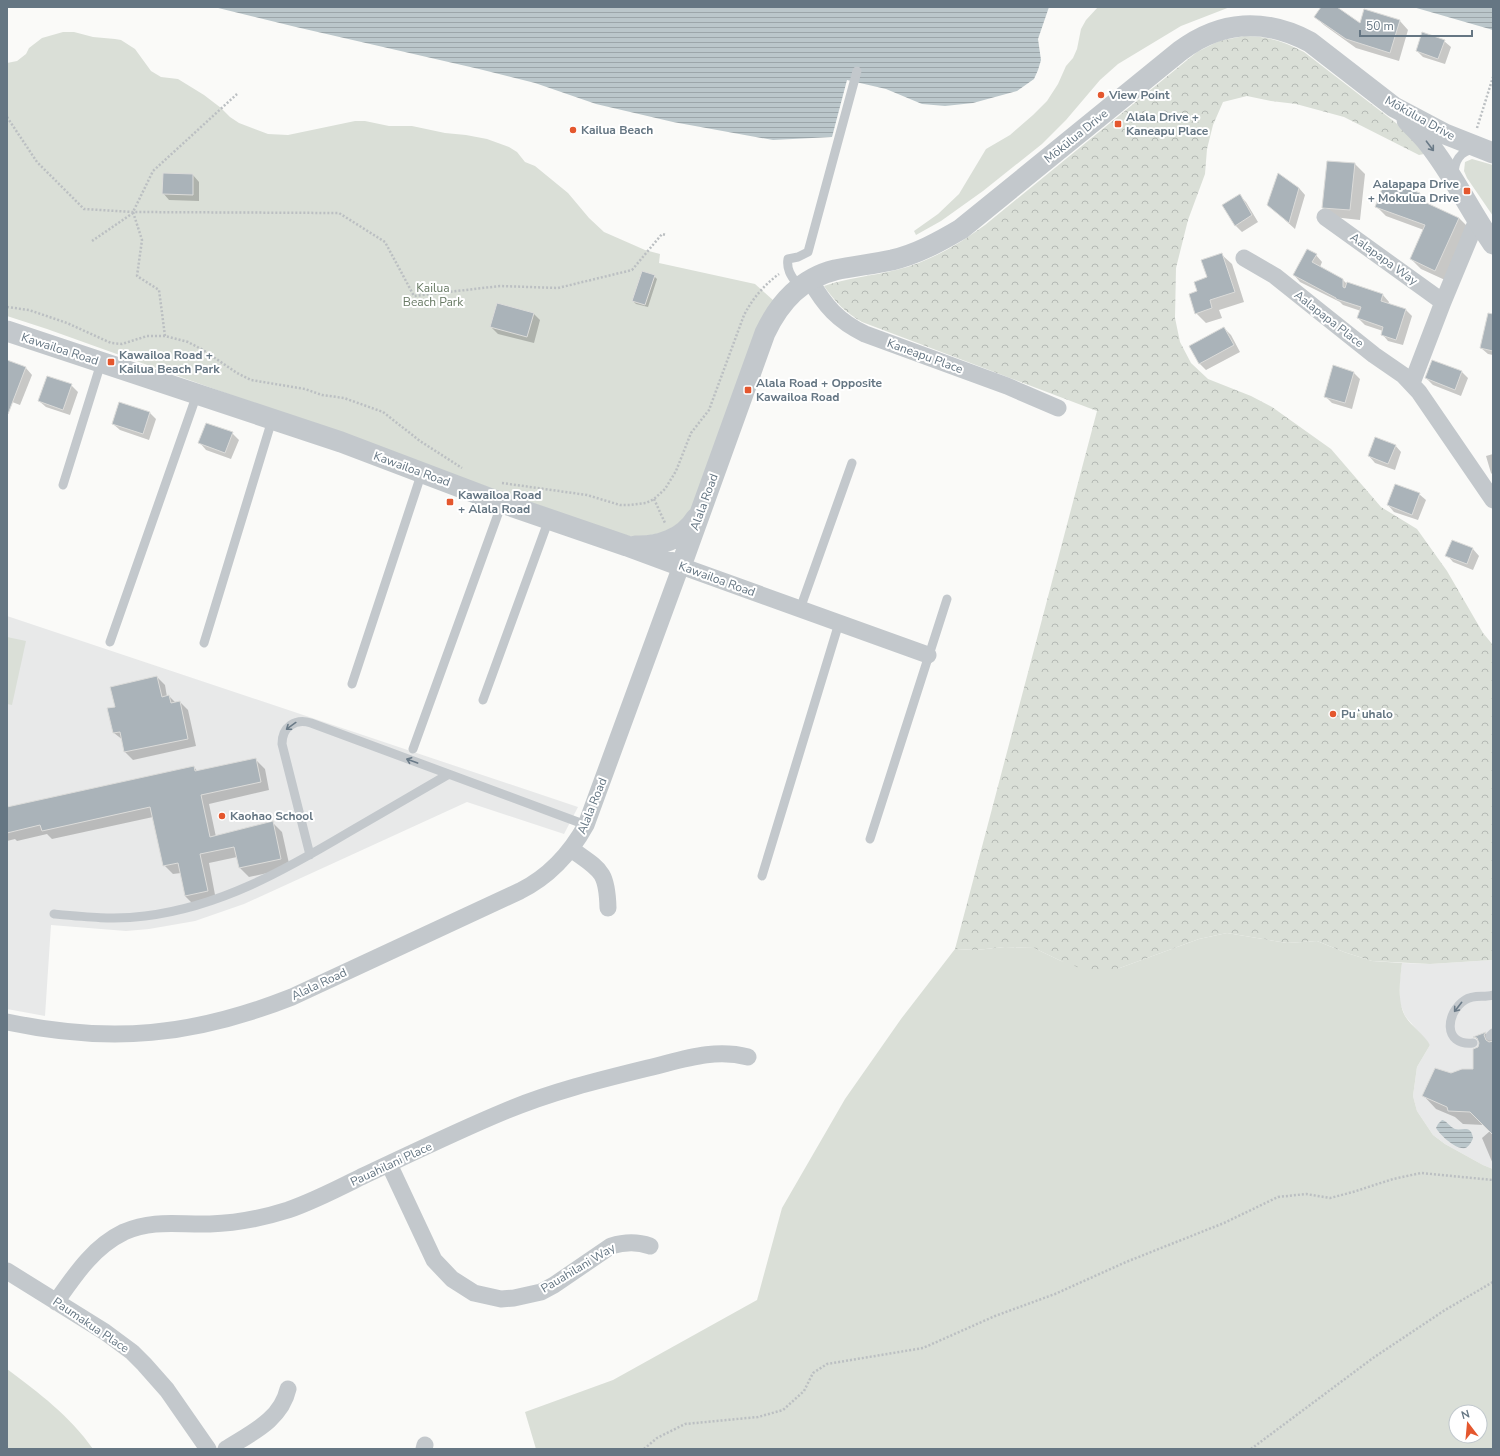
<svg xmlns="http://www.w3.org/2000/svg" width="1500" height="1456" font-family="'Nunito Sans',sans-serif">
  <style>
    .built { fill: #e8e9e9 }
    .green { fill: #dadfd7; fill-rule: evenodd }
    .forest { fill: url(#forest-crowns) }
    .water { fill: url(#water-rules) }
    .shadow { fill: #0003 }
    .building { fill: #aab3b9; stroke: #dcdcda }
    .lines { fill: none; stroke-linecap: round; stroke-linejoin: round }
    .path { stroke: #bbbfc2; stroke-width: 2.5; stroke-dasharray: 2 2; stroke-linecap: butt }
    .service { stroke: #c3c8cc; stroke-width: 9 }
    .minor { stroke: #c3c8cc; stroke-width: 17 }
    .tertiary { stroke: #c3c8cc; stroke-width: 21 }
    .oneway { stroke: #6a7a87 }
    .poi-dot { fill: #e4572e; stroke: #fff; stroke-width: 1.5 }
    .labels { text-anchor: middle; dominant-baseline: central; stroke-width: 4; stroke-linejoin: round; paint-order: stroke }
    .poi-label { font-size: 12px; font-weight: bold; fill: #657683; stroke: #fff; text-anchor: start }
    .street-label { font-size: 12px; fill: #657683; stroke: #fff }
    .park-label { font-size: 12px; fill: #687a64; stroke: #fff }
  </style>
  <defs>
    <pattern id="forest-crowns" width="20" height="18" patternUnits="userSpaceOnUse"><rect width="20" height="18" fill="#dadfd7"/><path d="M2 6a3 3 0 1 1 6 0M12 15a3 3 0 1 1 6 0" fill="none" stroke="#b4b9b4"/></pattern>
    <pattern id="water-rules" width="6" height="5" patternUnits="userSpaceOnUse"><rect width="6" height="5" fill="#bbc7cb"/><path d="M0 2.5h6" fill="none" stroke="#9ca6aa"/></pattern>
  </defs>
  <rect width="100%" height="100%" fill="#fafaf8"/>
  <!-- built -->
  <path class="built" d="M 7,616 L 578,807 L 564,834 L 467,802 L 244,904 L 195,921 L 149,929 L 126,931 L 51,925 L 45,1016 L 7,1009 Z
    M 1493,960 L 1493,1169 L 1483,1165 L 1445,1144 L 1433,1135 L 1417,1111 L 1413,1096 L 1417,1067 L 1430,1045 L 1405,1016 L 1400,1003 L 1400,978 L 1402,963 L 1430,964 Z"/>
  <!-- green -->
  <path class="green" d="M 1098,7 L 1230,7 L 1181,26 L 1118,64 L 1100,80 L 1066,120 L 1042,144 L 983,191 L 941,221 L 916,235 L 914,231 L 938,214 L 959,194 L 986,149 L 1010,135 L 1033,115 L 1047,101 L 1058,84 L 1066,66 L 1073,58 L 1077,49 L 1081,29 L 1086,20 Z
    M 63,32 L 74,32 L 93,37 L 115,39 L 121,40 L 135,49 L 151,71 L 161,77 L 178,79 L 204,95 L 221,108 L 230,117 L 239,123 L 268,134 L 288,135 L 355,121 L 365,121 L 389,126 L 412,126 L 445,133 L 466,135 L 487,139 L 509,147 L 517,152 L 525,162 L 535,166 L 568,193 L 589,218 L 604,232 L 645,250 L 660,254 L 659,263 L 755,284 L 774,301 L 695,505 L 682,521 L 665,532 L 636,538 L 608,530 L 47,329 L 7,316 L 7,63 L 17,61 L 26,54 L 29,48 L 42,38 Z
    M 1472,159 L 1493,165 L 1493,216 L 1467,178 L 1464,171 L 1465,162 Z
    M 7,637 L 26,641 L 12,705 L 7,704 Z
    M 1227,933 L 1287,943 L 1317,941 L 1344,952 L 1372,961 L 1402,963 C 1400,980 1397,1001 1405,1016 C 1412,1027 1424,1034 1430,1045 L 1417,1067 L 1413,1096 L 1417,1111 L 1433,1135 L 1445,1144 L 1483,1165 L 1493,1169 L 1493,1449 L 536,1449 L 525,1412 L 613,1380 L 757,1300 L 782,1208 L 845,1099 L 901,1019 L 955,949 L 976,950 L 1005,947 L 1034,948 L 1061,961 L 1117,969 L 1199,939 ZM 1456,1412 L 1480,1412 L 1480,1436 L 1456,1436 Z
    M 7,1369 C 39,1393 70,1416 93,1449 L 7,1449 Z"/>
  <!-- forest -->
  <path class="forest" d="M 1244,36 C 1266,36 1284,41 1304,52 L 1396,123 L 1429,153 L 1419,155 L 1344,117 L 1296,104 L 1271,101 L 1247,96 L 1223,102 L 1213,125 L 1207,149 L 1205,174 L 1188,220 L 1176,268 L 1175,318 L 1180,342 L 1191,363 L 1208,379 L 1251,396 L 1272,407 L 1331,449 L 1381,507 L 1417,529 L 1447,571 L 1483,633 L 1493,645 L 1493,960 L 1430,964 L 1372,961 L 1344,952 L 1317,941 L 1287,943 L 1227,933 L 1199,939 L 1117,969 L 1088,971 L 1061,961 L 1034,948 L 1005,947 L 976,950 L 955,949 L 1097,411 L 862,322 C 846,313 835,302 824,286 C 847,278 872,276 896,270 C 929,262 958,245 985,225 L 1197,52 L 1219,41 Z"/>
  <!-- water -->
  <path class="water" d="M 214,7 L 1049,7 L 1038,39 L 1041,60 L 1038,70 L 1034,79 L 1017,91 L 973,103 L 945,106 L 922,104 L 886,89 L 847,80 L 832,137 L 773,140 L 673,122 L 596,104 L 535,83 L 479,69 L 296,27 Z
    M 1413,7 L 1493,7 L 1493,30 Z
    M 1442,1120 C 1447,1121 1450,1127 1455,1129 C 1462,1131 1471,1124 1473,1138 C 1472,1141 1469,1147 1465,1148 C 1456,1150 1440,1135 1436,1128 L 1438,1124 Z"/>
  <!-- shadow -->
  <path class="shadow" d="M 1322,7 L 1335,7 L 1361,25 L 1400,21 L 1408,30 L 1399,61 L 1356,48 L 1324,25 L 1315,17 Z
    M 1444,41 L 1451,47 L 1445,64 L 1423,57 L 1417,51 Z
    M 1328,162 L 1355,164 L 1365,174 L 1360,220 L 1333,217 L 1323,207 Z
    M 193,175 L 199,182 L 199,201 L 169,200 L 163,193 Z
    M 1299,188 L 1305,195 L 1295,229 L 1268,205 Z
    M 1419,194 L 1429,205 L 1459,218 L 1469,228 L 1445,280 L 1421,269 L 1411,259 L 1424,230 L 1386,216 L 1376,206 Z
    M 1240,196 L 1246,202 L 1258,222 L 1242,232 L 1235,225 Z
    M 1222,255 L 1232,264 L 1244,302 L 1219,310 L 1222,318 L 1206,323 L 1196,313 L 1208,278 Z
    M 1316,255 L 1322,262 L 1320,267 L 1343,280 L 1347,284 L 1348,283 L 1383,295 L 1389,302 L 1388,304 L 1406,310 L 1412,316 L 1403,345 L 1388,341 L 1382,334 L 1383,331 L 1365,325 L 1358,318 L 1361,311 L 1343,305 L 1340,302 L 1300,282 L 1294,275 Z
    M 654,276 L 657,279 L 648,307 L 636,304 L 633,301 Z
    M 534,314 L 540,320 L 534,343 L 498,334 L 491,327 Z
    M 1224,328 L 1231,335 L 1240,352 L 1206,370 L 1199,363 Z
    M 1493,330 L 1493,355 L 1488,354 L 1481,348 Z
    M 9,362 L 26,368 L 32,375 L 20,405 L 7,400 L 7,368 Z
    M 1334,367 L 1354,373 L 1360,379 L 1352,409 L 1332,403 L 1325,396 Z
    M 1462,372 L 1468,378 L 1461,396 L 1433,385 L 1426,378 Z
    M 71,385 L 78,392 L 70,415 L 46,407 L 39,401 Z
    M 150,413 L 156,419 L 149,440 L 120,430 L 113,424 Z
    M 232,433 L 239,440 L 231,459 L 206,450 L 200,443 Z
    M 1395,445 L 1401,452 L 1395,470 L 1375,463 L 1369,456 Z
    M 1493,454 L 1493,475 L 1491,473 L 1486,456 Z
    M 1419,494 L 1426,500 L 1418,520 L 1394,512 L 1388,505 Z
    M 1453,541 L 1473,549 L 1479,556 L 1473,570 L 1453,562 L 1447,555 Z
    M 157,677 L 165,685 L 167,697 L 169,696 L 176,703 L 180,702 L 188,710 L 196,746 L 133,760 L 125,752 L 123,740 L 114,733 L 116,708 Z
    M 256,760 L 265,769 L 269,790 L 209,804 L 216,837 L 273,823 L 282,832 L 290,868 L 249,877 L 240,868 L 237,857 L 209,863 L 216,900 L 194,905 L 185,896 L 181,873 L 173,874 L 164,865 L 153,817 L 52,839 L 47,834 L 17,841 L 15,839 L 7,841 L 7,808 L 194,767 L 198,772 Z
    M 1485,1033 L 1493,1041 L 1493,1164 L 1482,1138 L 1490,1131 L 1484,1125 L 1463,1124 L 1455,1117 L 1436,1109 L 1423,1095 L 1451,1074 L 1474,1070 L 1480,1043 L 1475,1037 Z"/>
  <!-- building -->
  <path class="building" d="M 1321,7 L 1337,7 L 1360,23 L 1364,9 L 1400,20 L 1390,53 L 1346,39 L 1314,17 Z
    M 1422,32 L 1445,40 L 1438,59 L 1416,51 Z
    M 1327,161 L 1355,163 L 1350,210 L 1322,208 Z
    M 163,173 L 193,174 L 193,195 L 162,194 Z
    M 1278,173 L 1299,188 L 1289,223 L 1267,205 Z
    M 1385,181 L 1420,193 L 1418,199 L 1459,218 L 1435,271 L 1410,259 L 1425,225 L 1375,207 Z
    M 1240,194 L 1252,215 L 1235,226 L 1222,205 Z
    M 1307,249 L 1317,254 L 1312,262 L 1343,279 L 1343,287 L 1345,288 L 1347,282 L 1383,294 L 1381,301 L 1406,309 L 1396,340 L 1381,335 L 1383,327 L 1357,318 L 1361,307 L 1336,299 L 1336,298 L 1293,275 Z
    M 1222,253 L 1235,292 L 1210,300 L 1212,308 L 1195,314 L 1189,294 L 1197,291 L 1194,282 L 1207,277 L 1201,260 Z
    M 642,271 L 655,275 L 645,305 L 632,301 Z
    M 497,303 L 534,313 L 527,337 L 490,327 Z
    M 1488,313 L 1493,314 L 1493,351 L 1480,348 Z
    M 1224,327 L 1234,345 L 1199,364 L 1189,346 Z
    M 7,360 L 26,367 L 8,414 L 7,414 Z
    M 1432,360 L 1462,371 L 1455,390 L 1425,378 Z
    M 1333,365 L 1354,372 L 1345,403 L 1324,397 Z
    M 47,376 L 72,384 L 63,410 L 38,401 Z
    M 119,402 L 150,412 L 143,434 L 112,424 Z
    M 206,423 L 233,432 L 225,453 L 198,443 Z
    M 1375,437 L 1396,445 L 1388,464 L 1368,456 Z
    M 1395,484 L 1420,493 L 1412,515 L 1387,505 Z
    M 1452,540 L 1473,548 L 1467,564 L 1445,556 Z
    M 157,676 L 162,697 L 169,695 L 171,703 L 180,701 L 188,739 L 124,752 L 120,732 L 113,733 L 107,708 L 115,707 L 110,687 Z
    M 256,758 L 261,782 L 201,795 L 210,837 L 273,821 L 281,859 L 239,868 L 234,847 L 200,854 L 208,891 L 185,896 L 178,863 L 163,866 L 150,807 L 42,831 L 40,825 L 7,833 L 7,807 L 194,766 L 195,771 Z
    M 1486,1032 L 1484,1035 L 1486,1040 L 1489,1042 L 1493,1041 L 1493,1135 L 1470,1112 L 1448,1111 L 1447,1107 L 1422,1096 L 1435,1068 L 1451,1073 L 1462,1069 L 1473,1069 L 1473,1049 L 1478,1047 L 1479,1043 L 1477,1038 L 1473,1037 Z"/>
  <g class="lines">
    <!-- path -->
    <path class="path" d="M 7,117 L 37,162 L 84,209 L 133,212 L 339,213 L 385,242 L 414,296 L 500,286 L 558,288 L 632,270 L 662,234 L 666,235
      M 1477,128 L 1493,77
      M 92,241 L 133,213
      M 7,307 L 29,310 L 67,323 L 111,343 L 122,344 L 147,336 L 165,336 L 188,342 L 203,350 L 237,373 L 251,380 L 305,389 L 322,395 L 344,398 L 383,412 L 420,441 L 462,468
      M 165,336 L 159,290 L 137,276 L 142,240 L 133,212 L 153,171 L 237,94
      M 502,483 L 587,495 L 620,505 L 630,505 L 646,503 L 654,499 L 665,489 L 676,471 L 691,433 L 709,410 L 744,315 C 753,298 764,285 779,274
      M 654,499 L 665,523
      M 644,1449 L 657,1438 L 685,1424 L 758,1417 L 783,1410 L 804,1391 L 813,1373 L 827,1364 L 923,1348 L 995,1316 L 1055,1294 L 1126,1262 L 1224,1223 L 1278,1197 L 1306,1194 L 1330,1198 L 1353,1192 L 1393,1179 L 1421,1173 L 1493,1180
      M 1251,1449 L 1373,1358 L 1445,1310 L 1493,1282"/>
    <!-- service -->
    <path class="service" d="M 1454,175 C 1454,162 1460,151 1474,149
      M 799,287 C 793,278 786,271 788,259 L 798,257 L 808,252 L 857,71
      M 63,485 L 101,363
      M 800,609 L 852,463
      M 110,642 L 197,394
      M 204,643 L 272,420
      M 352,684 L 422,472
      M 483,700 L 549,519
      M 413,749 L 502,503
      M 870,839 L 947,599
      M 310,855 L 282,744 C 282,727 295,718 311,723 L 586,825
      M 762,876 L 839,623
      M 54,914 C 85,917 115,920 145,916 C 220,907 285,870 349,832 C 382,813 415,794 449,774
      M 1490,1036 L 1493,1033
      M 1473,1043 C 1442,1046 1446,1012 1465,1000 C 1474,994 1484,998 1493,995"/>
    <!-- minor -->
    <path class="minor" d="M 1325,217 L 1443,302
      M 1244,258 L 1275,276 L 1374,355 L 1403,375 L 1419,392 L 1493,500
      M 810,280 C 825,306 838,321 865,334 L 1007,386 L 1058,408
      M 1412,383 L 1443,302 L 1477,220
      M 571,849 C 600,870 607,870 608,908
      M 7,1022 C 111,1044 193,1036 292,997 L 520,891 C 550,876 570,854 586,825 L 681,566 L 928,655
      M 389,1164 L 434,1260 L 452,1279 L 474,1293 L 501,1299 L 514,1298 L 541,1292 L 554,1285 L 611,1246 C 624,1242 636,1241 650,1246
      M 7,1271 L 105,1332 L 132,1352 L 144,1364 L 167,1390 L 208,1449
      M 56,1302 C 75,1275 93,1247 124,1232 C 154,1219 179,1225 210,1224 C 237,1223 263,1218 288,1210 C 314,1201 337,1189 361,1177 C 408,1155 455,1132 503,1112 C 550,1092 599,1080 648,1068 C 682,1060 713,1048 748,1057
      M 226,1449 C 251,1433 281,1420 288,1389
      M 424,1449 L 425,1445"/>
    <!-- tertiary -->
    <path class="tertiary" d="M 1407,120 C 1414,128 1422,135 1428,143 C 1453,174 1470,211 1493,244
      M 7,331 L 341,442 L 502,503 L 627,546 L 681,566 L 765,333 C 779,303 802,278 835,270 C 854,266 873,264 892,260 C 917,254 939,242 961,229 L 1180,51 C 1221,20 1265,18 1310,42 L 1394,107 L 1445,134 L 1493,153
      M 635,546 C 658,547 683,539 696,518"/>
  </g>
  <!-- one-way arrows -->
  <defs><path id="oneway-shaft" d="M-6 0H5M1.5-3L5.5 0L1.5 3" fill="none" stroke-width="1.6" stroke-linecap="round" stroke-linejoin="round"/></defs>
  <g class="oneway">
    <use href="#oneway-shaft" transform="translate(1430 146) rotate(53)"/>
    <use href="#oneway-shaft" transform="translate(291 726) rotate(144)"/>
    <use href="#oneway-shaft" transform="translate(412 761) rotate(-160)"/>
    <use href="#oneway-shaft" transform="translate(1458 1007) rotate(128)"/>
  </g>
  <!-- markers -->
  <g class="poi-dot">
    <circle cx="1101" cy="95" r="4"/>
    <rect x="1114" y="120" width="8" height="8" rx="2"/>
    <circle cx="573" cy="130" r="4"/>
    <rect x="1463" y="187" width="8" height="8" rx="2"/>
    <rect x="107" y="358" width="8" height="8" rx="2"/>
    <rect x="744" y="386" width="8" height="8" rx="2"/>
    <rect x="446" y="498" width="8" height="8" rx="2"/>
    <circle cx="1333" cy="714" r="4"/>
    <circle cx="222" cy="816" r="4"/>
  </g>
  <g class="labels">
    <!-- poi labels -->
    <g class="poi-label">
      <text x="1109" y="95">View Point</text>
      <text x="1126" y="117">Alala Drive +<tspan x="1126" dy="14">Kaneapu Place</tspan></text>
      <text x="581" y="130">Kailua Beach</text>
      <text x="1459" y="184" text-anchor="end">Aalapapa Drive<tspan x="1459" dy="14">+ Mokulua Drive</tspan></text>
      <text x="119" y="355">Kawailoa Road +<tspan x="119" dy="14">Kailua Beach Park</tspan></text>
      <text x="756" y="383">Alala Road + Opposite<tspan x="756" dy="14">Kawailoa Road</tspan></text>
      <text x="458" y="495">Kawailoa Road<tspan x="458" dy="14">+ Alala Road</tspan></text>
      <text x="1341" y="714">Puʻuhalo</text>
      <text x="230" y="816">Kaohao School</text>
    </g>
    <!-- street labels -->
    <g class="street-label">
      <text transform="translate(1420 118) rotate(29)">Mōkūlua Drive</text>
      <text transform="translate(1076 136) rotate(-39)">Mōkūlua Drive</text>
      <text transform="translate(1384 259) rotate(36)">Aalapapa Way</text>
      <text transform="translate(1329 319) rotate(38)">Aalapapa Place</text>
      <text transform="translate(60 349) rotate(18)">Kawailoa Road</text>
      <text transform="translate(925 356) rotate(20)">Kaneapu Place</text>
      <text transform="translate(412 469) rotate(20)">Kawailoa Road</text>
      <text transform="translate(704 502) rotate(-70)">Alala Road</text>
      <text transform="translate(717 579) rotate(20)">Kawailoa Road</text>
      <text transform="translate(592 806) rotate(-68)">Alala Road</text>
      <text transform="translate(319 984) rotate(-25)">Alala Road</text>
      <text transform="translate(391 1164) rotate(-25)">Pauahilani Place</text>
      <text transform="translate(578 1268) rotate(-31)">Pauahilani Way</text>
      <text transform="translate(91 1325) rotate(34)">Paumakua Place</text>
    </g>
    <!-- park labels -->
    <g class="park-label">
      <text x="433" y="288">Kailua<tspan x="433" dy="14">Beach Park</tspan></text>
    </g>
  </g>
  <!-- border -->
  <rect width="1500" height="1456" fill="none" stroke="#657683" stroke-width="16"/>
  <!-- north arrow -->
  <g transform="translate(1468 1424) rotate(344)"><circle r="19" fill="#ffffff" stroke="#c1c8cd"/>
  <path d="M0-3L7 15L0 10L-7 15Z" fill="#e4572e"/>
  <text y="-6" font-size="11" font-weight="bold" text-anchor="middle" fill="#657683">N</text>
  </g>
  <!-- scale -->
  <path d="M1360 30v6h112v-6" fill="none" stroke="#657683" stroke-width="2"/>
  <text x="1366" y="30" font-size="12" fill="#657683" stroke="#ffffff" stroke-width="3" paint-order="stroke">50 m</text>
</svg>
